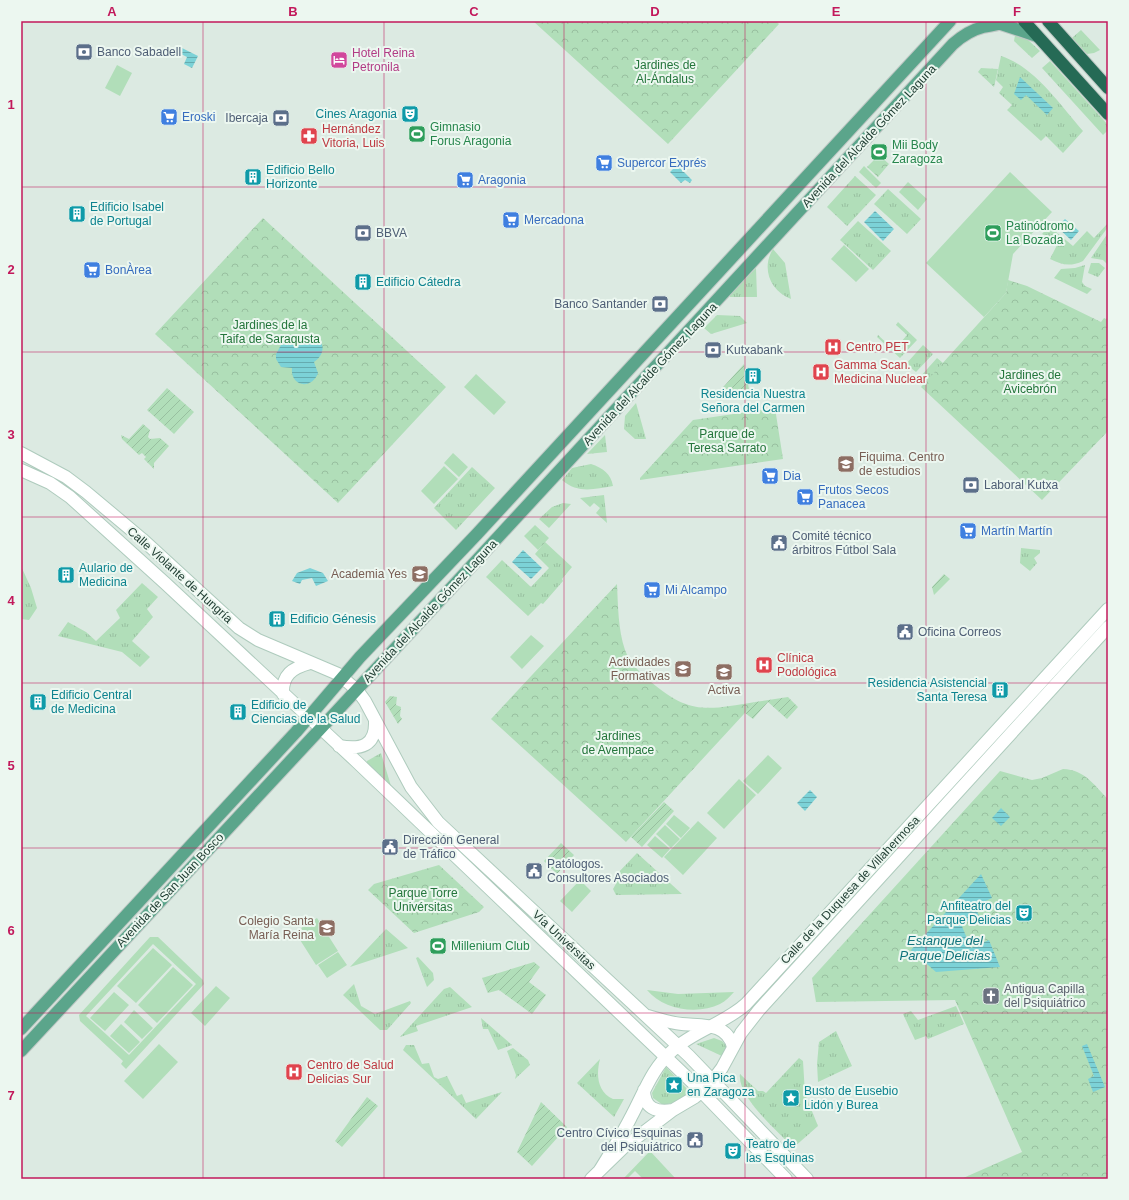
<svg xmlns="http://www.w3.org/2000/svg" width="1129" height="1200" font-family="Arial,sans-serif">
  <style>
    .grass { fill: url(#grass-tufts) }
    .park { fill: url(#park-crowns) }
    .garden { fill: url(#garden-furrows) }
    .pitch { fill: #b1deb9; fill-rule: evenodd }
    .water { fill: url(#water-rules) }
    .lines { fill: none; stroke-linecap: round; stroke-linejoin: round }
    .secondary-casing { stroke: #aecbbd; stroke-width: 14 }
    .primary-casing { stroke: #bfc8c5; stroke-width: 14 }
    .highway-casing { stroke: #bfc8c5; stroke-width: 14 }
    .secondary { stroke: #fff; stroke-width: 12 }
    .primary { stroke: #5ba58b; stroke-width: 12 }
    .highway { stroke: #256a55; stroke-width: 12 }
    .grid { fill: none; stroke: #c2185b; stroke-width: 1; stroke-opacity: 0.55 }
    .labels { text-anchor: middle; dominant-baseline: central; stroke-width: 4; stroke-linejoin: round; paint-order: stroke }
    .service-label { font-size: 12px; fill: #4e5e75; stroke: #ecf7f0; text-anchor: start }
    .hotel-label { font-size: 12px; fill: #b23c85; stroke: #ecf7f0; text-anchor: start }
    .park-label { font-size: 12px; fill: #23753b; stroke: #ecf7f0 }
    .culture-label { font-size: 12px; fill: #0d838f; stroke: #ecf7f0; text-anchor: start }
    .shop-label { font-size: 12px; fill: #366cbe; stroke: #ecf7f0; text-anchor: start }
    .leisure-label { font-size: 12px; fill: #27864d; stroke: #ecf7f0; text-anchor: start }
    .health-label { font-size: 12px; fill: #be3a42; stroke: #ecf7f0; text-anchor: start }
    .street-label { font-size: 12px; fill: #1c3a2f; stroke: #ecf7f0 }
    .education-label { font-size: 12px; fill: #785e54; stroke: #ecf7f0; text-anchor: end }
    .worship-label { font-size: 12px; fill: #5b616d; stroke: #ecf7f0; text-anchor: start }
    .water-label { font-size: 13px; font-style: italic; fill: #11747c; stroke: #ecf7f0 }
    .neatline { fill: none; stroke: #c2185b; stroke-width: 1.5 }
    .grid-label { font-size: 13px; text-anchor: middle; font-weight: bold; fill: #c2185b }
  </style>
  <defs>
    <pattern id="grass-tufts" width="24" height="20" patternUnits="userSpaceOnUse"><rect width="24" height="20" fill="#b1deb9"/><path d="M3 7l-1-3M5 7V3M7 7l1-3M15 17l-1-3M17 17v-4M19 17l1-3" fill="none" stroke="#98bf9f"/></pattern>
    <pattern id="park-crowns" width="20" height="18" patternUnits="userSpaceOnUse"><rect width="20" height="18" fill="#b1deb9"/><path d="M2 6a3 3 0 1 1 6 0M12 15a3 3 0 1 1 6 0" fill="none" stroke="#98bf9f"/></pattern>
    <pattern id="garden-furrows" width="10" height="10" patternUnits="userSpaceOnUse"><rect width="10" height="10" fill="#b1deb9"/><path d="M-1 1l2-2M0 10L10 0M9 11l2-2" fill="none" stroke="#98bf9f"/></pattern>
    <pattern id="water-rules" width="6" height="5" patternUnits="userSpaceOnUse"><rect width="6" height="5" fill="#7cd2d7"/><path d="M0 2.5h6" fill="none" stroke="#65abaf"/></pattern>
  </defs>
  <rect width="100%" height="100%" fill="#dceae2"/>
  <!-- grass -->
  <path class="grass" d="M 1081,30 L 1100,50 L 1094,53 L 1087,54 L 1072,38 Z
    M 1015,35 L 1027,39 L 1040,51 L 1032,58 L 1014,41 Z
    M 1001,56 C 1035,67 1060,105 1083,131 L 1063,153 L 1046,136 L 1041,141 L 1007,110 L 1012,105 L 999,93 L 1003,87 L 996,80 Z
    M 1050,61 L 1108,125 L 1108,130 L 1103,135 L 1042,68 Z
    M 864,166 L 881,183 L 876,188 L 859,172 Z
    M 855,176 L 876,195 L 847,226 L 827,207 Z
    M 888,189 L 921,219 L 907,234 L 874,204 Z
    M 858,221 L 891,251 L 873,270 L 840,240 Z
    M 1108,223 L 1108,227 L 1083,261 C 1070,267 1062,265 1050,259 L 1058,243 L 1042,234 L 1049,226 L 1073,246 L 1087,231 L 1094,238 Z
    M 1108,233 L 1108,265 L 1103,260 L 1091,258 Z
    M 773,249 L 785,263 L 791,299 C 770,291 761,268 773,249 Z
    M 1091,263 L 1099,263 L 1105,268 L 1098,277 L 1088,273 Z
    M 1085,265 L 1082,282 L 1085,286 L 1092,289 L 1087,294 L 1054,278 L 1061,269 L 1075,268 Z
    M 756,268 L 757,297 L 730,297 L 730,295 Z
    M 717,315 L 740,316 L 747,323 L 711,334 L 704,328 Z
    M 898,322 L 917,340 L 900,358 L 877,337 L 878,335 L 894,350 L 907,335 L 896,325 Z
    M 923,345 L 933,354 L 916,372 L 906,364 Z
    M 937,358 L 943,363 L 926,382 L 920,377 Z
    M 636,403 L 646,439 L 635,439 L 624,429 L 625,416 Z
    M 605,435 L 607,452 L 587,454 Z
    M 591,464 C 603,468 611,474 613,486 C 594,489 578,494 562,480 L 572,468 Z
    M 472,467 L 495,488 L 456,530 L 434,508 Z
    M 604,495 L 607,523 L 596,513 L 600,508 L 594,503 L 590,507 L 580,498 Z
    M 563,503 L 571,504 L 549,528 L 539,519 L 552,507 Z
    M 545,542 L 572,567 L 562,579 L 563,581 L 543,604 L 541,603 L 528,616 L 486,577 L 502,560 L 531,587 L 549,568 L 535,554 Z
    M 1021,548 L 1040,550 L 1040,553 L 1034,558 L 1037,563 L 1030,571 L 1020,563 Z
    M 21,566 L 31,588 L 37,608 L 29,620 L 21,619 Z
    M 142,583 L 158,597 L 147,609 L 153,617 L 132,641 L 150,657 L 140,667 L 122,652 L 58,636 L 68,622 L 86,632 L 96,641 L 120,618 L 116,610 Z
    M 381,753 L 391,786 L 367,763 L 367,761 Z
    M 637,853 L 682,894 L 616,895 L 613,889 L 617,882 L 616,875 Z
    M 386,929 L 408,948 L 350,967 Z
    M 418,957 L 433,973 L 434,980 L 427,987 L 416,958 Z
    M 354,984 L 361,1006 L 375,1014 L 410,1001 L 411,1003 L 387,1030 L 380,1030 L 343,995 Z
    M 450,987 L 472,1007 L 416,1026 L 418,1031 L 400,1037 L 444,989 Z
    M 647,990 L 678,994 L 734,992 C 730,996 726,1001 720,1004 C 698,1015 663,1010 647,990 Z
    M 956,1006 L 964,1024 L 928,1039 L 926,1036 L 915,1040 L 903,1014 L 911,1011 L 918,1020 Z
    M 481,1018 L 512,1045 L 498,1050 L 488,1029 L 483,1029 Z
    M 836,1031 L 852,1066 L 818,1082 L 817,1064 L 819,1042 Z
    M 714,1038 L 722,1041 L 727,1047 L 724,1057 L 696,1044 Z
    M 406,1045 L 414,1045 L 422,1064 L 429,1063 L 434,1077 L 438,1079 L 447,1076 L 457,1096 L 462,1094 L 466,1103 L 502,1092 L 476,1119 L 403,1050 Z
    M 513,1048 L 528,1060 L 530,1065 L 515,1079 L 516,1075 L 507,1051 Z
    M 799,1058 L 803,1061 L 805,1094 L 818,1126 L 793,1148 C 778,1131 737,1097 740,1074 L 758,1091 L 763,1091 L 766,1093 Z
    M 600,1059 C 596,1074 597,1092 613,1099 L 624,1099 L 614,1117 L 577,1083 Z
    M 666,1067 L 691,1093 L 676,1102 L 663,1105 L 653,1098 L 652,1093 Z"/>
  <!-- park -->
  <path class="park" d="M 533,21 L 776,21 L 779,24 L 668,144 Z
    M 981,68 L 998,69 L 994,87 L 978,72 Z
    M 879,155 L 889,164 L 878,177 L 867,167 Z
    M 263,218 L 446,387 L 338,503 L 155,334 Z
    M 1008,280 L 1027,286 L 1101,322 L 1104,318 L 1106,319 L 1108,317 L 1108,431 L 1042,500 L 921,387 L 1006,293 Z
    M 775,408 L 783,459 L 640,480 L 640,478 L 693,420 Z
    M 535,525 L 549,538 L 538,550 L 524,536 Z
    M 617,584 C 618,605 618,630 625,650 C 630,663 640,673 650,681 C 689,715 707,710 755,702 L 626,842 L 491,719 Z
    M 1063,769 C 1085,770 1093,784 1108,799 L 1108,1179 L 961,1179 L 1022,1152 L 955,1000 L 816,1002 L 812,978 L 1000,771 L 1032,780 L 1042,778 Z
    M 439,865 L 484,907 L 479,912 L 414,933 L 368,890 L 374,884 Z"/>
  <!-- garden -->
  <path class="garden" d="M 744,364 L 749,389 L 717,394 Z
    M 167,388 L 194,412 L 174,434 L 147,410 Z
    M 143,424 L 150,430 L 148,437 L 150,439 L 160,438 L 169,446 L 154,463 L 154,469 L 144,459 L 146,457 L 142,453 L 139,455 L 122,439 L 121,435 L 129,439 Z
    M 944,574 L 950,579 L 934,595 L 932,587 Z
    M 390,696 L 397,697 L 396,705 L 401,707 L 400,716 L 402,719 L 398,724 L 385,702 Z
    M 788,697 L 798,707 L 787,719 L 768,702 L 753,719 L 745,713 L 755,702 Z
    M 664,802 L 674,811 L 642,847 L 631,837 Z
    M 561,843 L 574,855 L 557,874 L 544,861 Z
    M 534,962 L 540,967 L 529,982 L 546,995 L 532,1014 L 499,990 L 488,993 L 487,991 L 482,978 Z
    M 367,1097 L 378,1106 L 342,1147 L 335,1141 Z
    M 541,1102 L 567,1127 L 532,1166 L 517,1152 Z"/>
  <!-- pitch -->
  <path class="pitch" d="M 117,65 L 132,73 L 120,96 L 105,88 Z
    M 1010,172 L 1052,212 L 1013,254 L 1006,293 L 984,317 L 926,263 Z
    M 908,182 L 927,199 L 918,210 L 899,192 Z
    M 844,245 L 869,269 L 856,282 L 831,259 Z
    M 476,374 L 506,402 L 494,415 L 464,387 Z
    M 453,453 L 468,467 L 459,477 L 444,463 Z
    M 444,466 L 458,479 L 434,504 L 421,491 Z
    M 531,635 L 544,646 L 522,669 L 510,657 Z
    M 768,755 L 782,768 L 758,794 L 743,781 Z
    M 739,779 L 756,795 L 724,829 L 707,813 Z
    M 674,815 L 690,828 L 681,838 L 666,824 Z
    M 698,821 L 717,838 L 683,875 L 664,857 Z
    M 665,825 L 680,839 L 671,848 L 656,834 Z
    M 655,836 L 670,849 L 662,858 L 647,845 Z
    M 580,880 L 591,891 L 572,912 L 560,901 Z
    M 317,918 L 338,951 L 316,965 L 295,932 Z
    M 150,937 L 158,937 L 203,980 L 204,984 L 126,1069 L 121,1064 L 123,1061 L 80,1021 L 79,1015 ZM 153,944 L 196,984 L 129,1055 L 86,1016 Z
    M 153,948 L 172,965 L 136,1003 L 117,986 Z
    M 338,952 L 347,965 L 327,978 L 318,965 Z
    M 173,967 L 193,985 L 157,1023 L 138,1005 Z
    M 216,986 L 230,998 L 205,1026 L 191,1013 Z
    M 114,992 L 129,1005 L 105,1031 L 90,1018 Z
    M 134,1010 L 153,1028 L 142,1039 L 124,1022 Z
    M 121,1024 L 140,1042 L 129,1053 L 110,1036 Z
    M 159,1044 L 178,1062 L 143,1099 L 124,1081 Z
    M 650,1151 L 676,1179 L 643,1179 L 635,1171 L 627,1179 L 623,1179 Z"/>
  <!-- water -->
  <path class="water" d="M 180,47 L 198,56 L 192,68 L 184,64 L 187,57 L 177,52 Z
    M 1020,77 L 1053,108 L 1047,115 L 1026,95 L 1021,100 L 1014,94 Z
    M 677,165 L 692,180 L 690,183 L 685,180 L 681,183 L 670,172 Z
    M 875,211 L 894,229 L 883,241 L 864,222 Z
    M 1065,219 L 1079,231 L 1071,240 L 1057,227 Z
    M 309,336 C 325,337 327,354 314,362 L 318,373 C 312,390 290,387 292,368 L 281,367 L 276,359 L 276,354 L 281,345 L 293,343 L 297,346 L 299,341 Z
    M 523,550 L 542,568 L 531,579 L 512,562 Z
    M 310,568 L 323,573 L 328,581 L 316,586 L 312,578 L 302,580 L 300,584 L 292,581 L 297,573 Z
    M 810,790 L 817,797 L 805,811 L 797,803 Z
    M 1001,808 L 1010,817 L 1001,826 L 992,818 Z
    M 981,874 L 992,898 L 975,906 L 979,916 L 961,924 L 971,948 L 989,940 L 1000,967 L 936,972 L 911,950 Z
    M 1087,1044 L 1105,1087 L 1093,1092 L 1088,1079 L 1094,1076 L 1082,1046 Z"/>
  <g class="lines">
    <defs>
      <path id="secondary" d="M 21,453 L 66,477 L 86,492 L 142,539 L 239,628 L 258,640 L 338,674 L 357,690 L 365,701 L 411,787 L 438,822 L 689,1056 L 807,1179
        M 21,470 L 50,483 L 70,497 L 165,583 L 357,762 L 694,1084 L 786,1179
        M 283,694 C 282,675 292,668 310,663
        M 339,746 C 361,750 376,746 375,721
        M 648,1016 C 659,1019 670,1023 682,1024 C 702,1026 727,1022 733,1047
        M 644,1090 C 644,1108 656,1113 673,1110
        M 600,1170 C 611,1152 622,1135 631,1117 C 644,1093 652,1068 673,1050 C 695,1030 724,1024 746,1004 L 1108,609
        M 591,1179 L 623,1148 L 673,1110 L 695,1097 L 710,1084 L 722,1068 L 741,1033 L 759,1010 L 1108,627"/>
      <path id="primary" d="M 1001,24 L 1037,36
        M 21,1029 L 296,732 L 360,657 L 477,534 L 950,21
        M 21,1051 L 441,599 L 953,44 C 962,36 971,30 983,27 C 992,25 999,25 1007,21"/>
      <path id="highway" d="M 1024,21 L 1108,114
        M 1048,21 L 1108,88"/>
    </defs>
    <!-- secondary casing -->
    <use href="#secondary" class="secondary-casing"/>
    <!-- primary casing -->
    <use href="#primary" class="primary-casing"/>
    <!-- highway casing -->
    <use href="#highway" class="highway-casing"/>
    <!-- secondary -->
    <use href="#secondary" class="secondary"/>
    <!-- primary -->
    <use href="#primary" class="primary"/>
    <!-- highway -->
    <use href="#highway" class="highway"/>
  </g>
  <!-- grid -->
  <path class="grid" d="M 203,21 L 203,1179M 384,21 L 384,1179M 564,21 L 564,1179M 745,21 L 745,1179M 926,21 L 926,1179M 21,187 L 1108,187M 21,352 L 1108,352M 21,517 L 1108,517M 21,683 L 1108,683M 21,848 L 1108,848M 21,1013 L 1108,1013"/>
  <!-- icons -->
  <defs>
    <symbol id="bank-square" viewBox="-11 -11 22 22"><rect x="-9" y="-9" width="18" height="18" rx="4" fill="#5c6f8a" stroke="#ecf7f0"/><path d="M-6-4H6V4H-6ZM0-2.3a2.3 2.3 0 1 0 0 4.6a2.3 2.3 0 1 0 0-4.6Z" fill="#fff"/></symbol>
    <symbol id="hotel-square" viewBox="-11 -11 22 22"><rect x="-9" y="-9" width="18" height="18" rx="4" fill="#d1479c" stroke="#ecf7f0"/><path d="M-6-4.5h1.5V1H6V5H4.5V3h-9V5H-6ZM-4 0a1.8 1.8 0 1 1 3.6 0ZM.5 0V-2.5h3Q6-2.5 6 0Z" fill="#fff"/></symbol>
    <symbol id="theatre-square" viewBox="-11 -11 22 22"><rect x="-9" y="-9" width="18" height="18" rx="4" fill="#0f9aa8" stroke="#ecf7f0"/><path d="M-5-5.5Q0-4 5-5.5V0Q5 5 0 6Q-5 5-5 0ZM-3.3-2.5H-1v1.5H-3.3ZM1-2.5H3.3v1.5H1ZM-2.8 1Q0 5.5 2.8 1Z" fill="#fff"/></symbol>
    <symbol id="supermarket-square" viewBox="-11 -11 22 22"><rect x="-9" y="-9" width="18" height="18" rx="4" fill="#3f7fe0" stroke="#ecf7f0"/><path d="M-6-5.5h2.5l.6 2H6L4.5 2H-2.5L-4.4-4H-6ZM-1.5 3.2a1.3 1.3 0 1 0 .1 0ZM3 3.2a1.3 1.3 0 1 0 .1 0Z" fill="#fff"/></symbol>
    <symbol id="stadium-square" viewBox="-11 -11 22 22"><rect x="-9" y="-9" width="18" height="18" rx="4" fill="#2e9e5b" stroke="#ecf7f0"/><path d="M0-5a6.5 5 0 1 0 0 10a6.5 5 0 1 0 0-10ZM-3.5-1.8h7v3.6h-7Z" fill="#fff"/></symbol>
    <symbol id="pharmacy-square" viewBox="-11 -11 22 22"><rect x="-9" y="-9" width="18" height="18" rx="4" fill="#e0444e" stroke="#ecf7f0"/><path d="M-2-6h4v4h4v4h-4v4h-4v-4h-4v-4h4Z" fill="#fff"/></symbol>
    <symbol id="building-square" viewBox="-11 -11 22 22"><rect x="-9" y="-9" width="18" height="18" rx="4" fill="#0f9aa8" stroke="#ecf7f0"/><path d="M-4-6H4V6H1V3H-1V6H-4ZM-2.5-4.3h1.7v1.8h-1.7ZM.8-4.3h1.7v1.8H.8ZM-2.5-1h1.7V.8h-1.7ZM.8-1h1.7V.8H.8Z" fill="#fff"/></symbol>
    <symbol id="hospital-square" viewBox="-11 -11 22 22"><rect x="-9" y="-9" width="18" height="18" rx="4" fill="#e0444e" stroke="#ecf7f0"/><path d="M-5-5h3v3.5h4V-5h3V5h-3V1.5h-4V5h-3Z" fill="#fff"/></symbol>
    <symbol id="school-square" viewBox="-11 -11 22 22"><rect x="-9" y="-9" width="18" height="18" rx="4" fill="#8d6e63" stroke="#ecf7f0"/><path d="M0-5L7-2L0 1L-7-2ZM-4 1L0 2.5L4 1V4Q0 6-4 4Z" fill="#fff"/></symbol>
    <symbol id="civic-square" viewBox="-11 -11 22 22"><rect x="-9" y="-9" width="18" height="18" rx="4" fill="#5c6f8a" stroke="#ecf7f0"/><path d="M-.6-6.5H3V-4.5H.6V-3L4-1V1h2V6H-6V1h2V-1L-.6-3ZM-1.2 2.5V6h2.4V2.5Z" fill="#fff"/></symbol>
    <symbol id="church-square" viewBox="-11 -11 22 22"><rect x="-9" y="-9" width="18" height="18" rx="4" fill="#6b7280" stroke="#ecf7f0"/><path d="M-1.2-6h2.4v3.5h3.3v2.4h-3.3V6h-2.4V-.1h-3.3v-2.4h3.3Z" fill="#fff"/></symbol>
    <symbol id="sight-square" viewBox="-11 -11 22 22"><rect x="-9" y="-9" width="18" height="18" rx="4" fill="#0f9aa8" stroke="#ecf7f0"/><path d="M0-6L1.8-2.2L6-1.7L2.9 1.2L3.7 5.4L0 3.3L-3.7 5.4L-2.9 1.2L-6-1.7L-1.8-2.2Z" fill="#fff"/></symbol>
  </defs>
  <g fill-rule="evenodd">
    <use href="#bank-square" x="74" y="42" width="20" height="20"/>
    <use href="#hotel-square" x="329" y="50" width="20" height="20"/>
    <use href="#theatre-square" x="400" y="104" width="20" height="20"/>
    <use href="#supermarket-square" x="159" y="107" width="20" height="20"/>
    <use href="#bank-square" x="271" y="108" width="20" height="20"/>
    <use href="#stadium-square" x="407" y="124" width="20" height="20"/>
    <use href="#pharmacy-square" x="299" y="126" width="20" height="20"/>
    <use href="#stadium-square" x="869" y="142" width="20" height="20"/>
    <use href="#supermarket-square" x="594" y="153" width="20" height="20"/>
    <use href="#building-square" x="243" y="167" width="20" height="20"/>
    <use href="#supermarket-square" x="455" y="170" width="20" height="20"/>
    <use href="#building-square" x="67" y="204" width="20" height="20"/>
    <use href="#supermarket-square" x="501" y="210" width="20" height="20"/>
    <use href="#bank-square" x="353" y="223" width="20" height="20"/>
    <use href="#stadium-square" x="983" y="223" width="20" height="20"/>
    <use href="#supermarket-square" x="82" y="260" width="20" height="20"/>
    <use href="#building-square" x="353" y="272" width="20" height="20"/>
    <use href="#bank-square" x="650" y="294" width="20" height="20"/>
    <use href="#hospital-square" x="823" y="337" width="20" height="20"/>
    <use href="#bank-square" x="703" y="340" width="20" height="20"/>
    <use href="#hospital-square" x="811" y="362" width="20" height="20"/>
    <use href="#building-square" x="743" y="366" width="20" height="20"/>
    <use href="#school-square" x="836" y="454" width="20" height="20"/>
    <use href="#supermarket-square" x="760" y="466" width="20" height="20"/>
    <use href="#bank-square" x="961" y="475" width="20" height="20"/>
    <use href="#supermarket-square" x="795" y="487" width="20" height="20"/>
    <use href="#supermarket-square" x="958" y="521" width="20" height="20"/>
    <use href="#civic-square" x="769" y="533" width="20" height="20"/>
    <use href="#school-square" x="410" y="564" width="20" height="20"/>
    <use href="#building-square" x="56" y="565" width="20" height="20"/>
    <use href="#supermarket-square" x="642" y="580" width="20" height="20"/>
    <use href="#building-square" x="267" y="609" width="20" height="20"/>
    <use href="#civic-square" x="895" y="622" width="20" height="20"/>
    <use href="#hospital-square" x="754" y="655" width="20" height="20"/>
    <use href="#school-square" x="673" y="659" width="20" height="20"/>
    <use href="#school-square" x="714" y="662" width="20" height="20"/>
    <use href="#building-square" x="990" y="680" width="20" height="20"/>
    <use href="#building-square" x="28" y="692" width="20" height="20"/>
    <use href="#building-square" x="228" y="702" width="20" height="20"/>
    <use href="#civic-square" x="380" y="837" width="20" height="20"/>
    <use href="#civic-square" x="524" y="861" width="20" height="20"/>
    <use href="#theatre-square" x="1014" y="903" width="20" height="20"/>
    <use href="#school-square" x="317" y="918" width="20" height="20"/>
    <use href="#stadium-square" x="428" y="936" width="20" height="20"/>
    <use href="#church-square" x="981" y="986" width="20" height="20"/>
    <use href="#hospital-square" x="284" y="1062" width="20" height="20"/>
    <use href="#sight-square" x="664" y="1075" width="20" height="20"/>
    <use href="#sight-square" x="781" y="1088" width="20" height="20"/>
    <use href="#civic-square" x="685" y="1130" width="20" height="20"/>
    <use href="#theatre-square" x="723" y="1141" width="20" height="20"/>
  </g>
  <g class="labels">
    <!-- service labels -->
    <g class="service-label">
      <text x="97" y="52">Banco Sabadell</text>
      <text x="268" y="118" text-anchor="end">Ibercaja</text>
      <text x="376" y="233">BBVA</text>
      <text x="647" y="304" text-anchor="end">Banco Santander</text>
      <text x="726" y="350">Kutxabank</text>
      <text x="984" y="485">Laboral Kutxa</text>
      <text x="792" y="536">Comité técnico<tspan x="792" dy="14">árbitros Fútbol Sala</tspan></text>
      <text x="918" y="632">Oficina Correos</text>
      <text x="403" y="840">Dirección General<tspan x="403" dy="14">de Tráfico</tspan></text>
      <text x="547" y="864">Patólogos.<tspan x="547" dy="14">Consultores Asociados</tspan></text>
      <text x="682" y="1133" text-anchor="end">Centro Cívico Esquinas<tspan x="682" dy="14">del Psiquiátrico</tspan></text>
    </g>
    <!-- hotel labels -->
    <g class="hotel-label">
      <text x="352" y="53">Hotel Reina<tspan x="352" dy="14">Petronila</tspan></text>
    </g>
    <!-- park labels -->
    <g class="park-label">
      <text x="665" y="65">Jardines de<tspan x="665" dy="14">Al-Ándalus</tspan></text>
      <text x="270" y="325">Jardines de la<tspan x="270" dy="14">Taifa de Saraqusta</tspan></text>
      <text x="1030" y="375">Jardines de<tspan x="1030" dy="14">Avicebrón</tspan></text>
      <text x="727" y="434">Parque de<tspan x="727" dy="14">Teresa Sarrato</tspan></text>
      <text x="618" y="736">Jardines<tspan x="618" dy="14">de Avempace</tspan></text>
      <text x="423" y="893">Parque Torre<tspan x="423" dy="14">Univérsitas</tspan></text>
    </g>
    <!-- culture labels -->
    <g class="culture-label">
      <text x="397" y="114" text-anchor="end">Cines Aragonia</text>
      <text x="266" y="170">Edificio Bello<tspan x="266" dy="14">Horizonte</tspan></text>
      <text x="90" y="207">Edificio Isabel<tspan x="90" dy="14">de Portugal</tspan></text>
      <text x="376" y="282">Edificio Cátedra</text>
      <text x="753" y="394" text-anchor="middle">Residencia Nuestra<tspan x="753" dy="14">Señora del Carmen</tspan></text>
      <text x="79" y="568">Aulario de<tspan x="79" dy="14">Medicina</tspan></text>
      <text x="290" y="619">Edificio Génesis</text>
      <text x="987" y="683" text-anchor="end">Residencia Asistencial<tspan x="987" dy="14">Santa Teresa</tspan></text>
      <text x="51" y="695">Edificio Central<tspan x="51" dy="14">de Medicina</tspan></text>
      <text x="251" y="705">Edificio de<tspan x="251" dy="14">Ciencias de la Salud</tspan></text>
      <text x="1011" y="906" text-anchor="end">Anfiteatro del<tspan x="1011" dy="14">Parque Delicias</tspan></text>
      <text x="687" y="1078">Una Pica<tspan x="687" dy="14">en Zaragoza</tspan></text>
      <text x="804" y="1091">Busto de Eusebio<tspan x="804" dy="14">Lidón y Burea</tspan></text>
      <text x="746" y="1144">Teatro de<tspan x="746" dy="14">las Esquinas</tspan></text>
    </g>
    <!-- shop labels -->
    <g class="shop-label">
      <text x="182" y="117">Eroski</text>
      <text x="617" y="163">Supercor Exprés</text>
      <text x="478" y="180">Aragonia</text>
      <text x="524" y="220">Mercadona</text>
      <text x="105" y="270">BonÀrea</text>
      <text x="783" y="476">Dia</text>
      <text x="818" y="490">Frutos Secos<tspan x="818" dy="14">Panacea</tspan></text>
      <text x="981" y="531">Martín Martín</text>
      <text x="665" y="590">Mi Alcampo</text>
    </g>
    <!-- leisure labels -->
    <g class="leisure-label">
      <text x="430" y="127">Gimnasio<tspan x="430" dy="14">Forus Aragonia</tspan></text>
      <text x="892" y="145">Mii Body<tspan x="892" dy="14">Zaragoza</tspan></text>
      <text x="1006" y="226">Patinódromo<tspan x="1006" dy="14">La Bozada</tspan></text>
      <text x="451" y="946">Millenium Club</text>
    </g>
    <!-- health labels -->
    <g class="health-label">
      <text x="322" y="129">Hernández<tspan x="322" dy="14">Vitoria, Luis</tspan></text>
      <text x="846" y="347">Centro PET</text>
      <text x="834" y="365">Gamma Scan.<tspan x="834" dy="14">Medicina Nuclear</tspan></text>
      <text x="777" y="658">Clínica<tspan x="777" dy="14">Podológica</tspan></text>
      <text x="307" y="1065">Centro de Salud<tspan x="307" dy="14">Delicias Sur</tspan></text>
    </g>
    <!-- street labels -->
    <g class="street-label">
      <text transform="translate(869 136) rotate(-47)">Avenida del Alcalde Gómez Laguna</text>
      <text transform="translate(650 374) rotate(-47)">Avenida del Alcalde Gómez Laguna</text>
      <text transform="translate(180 575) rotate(42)">Calle Violante de Hungría</text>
      <text transform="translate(430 611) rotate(-47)">Avenida del Alcalde Gómez Laguna</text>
      <text transform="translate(170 890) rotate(-47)">Avenida de San Juan Bosco</text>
      <text transform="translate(850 890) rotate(-47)">Calle de la Duquesa de Villahermosa</text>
      <text transform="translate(564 940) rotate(43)">Vía Univérsitas</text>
    </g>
    <!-- education labels -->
    <g class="education-label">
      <text x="859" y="457" text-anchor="start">Fiquima. Centro<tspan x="859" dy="14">de estudios</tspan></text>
      <text x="407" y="574">Academia Yes</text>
      <text x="670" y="662">Actividades<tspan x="670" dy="14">Formativas</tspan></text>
      <text x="724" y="690" text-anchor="middle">Activa</text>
      <text x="314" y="921">Colegio Santa<tspan x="314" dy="14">María Reina</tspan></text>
    </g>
    <!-- worship labels -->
    <g class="worship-label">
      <text x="1004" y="989">Antigua Capilla<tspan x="1004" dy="14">del Psiquiátrico</tspan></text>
    </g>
    <!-- water labels -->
    <g class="water-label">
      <text x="945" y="940">Estanque del<tspan x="945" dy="15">Parque Delicias</tspan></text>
    </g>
  </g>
  <!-- border -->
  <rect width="1129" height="1200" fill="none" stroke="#ecf7f0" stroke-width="44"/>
  <rect x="22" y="22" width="1085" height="1156" class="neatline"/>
  <g class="grid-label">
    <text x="112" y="16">A</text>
    <text x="293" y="16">B</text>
    <text x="474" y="16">C</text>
    <text x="655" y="16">D</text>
    <text x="836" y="16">E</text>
    <text x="1017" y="16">F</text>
    <text x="11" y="109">1</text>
    <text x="11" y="274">2</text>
    <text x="11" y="439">3</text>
    <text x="11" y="605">4</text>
    <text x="11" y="770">5</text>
    <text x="11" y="935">6</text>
    <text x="11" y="1100">7</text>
  </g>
</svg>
